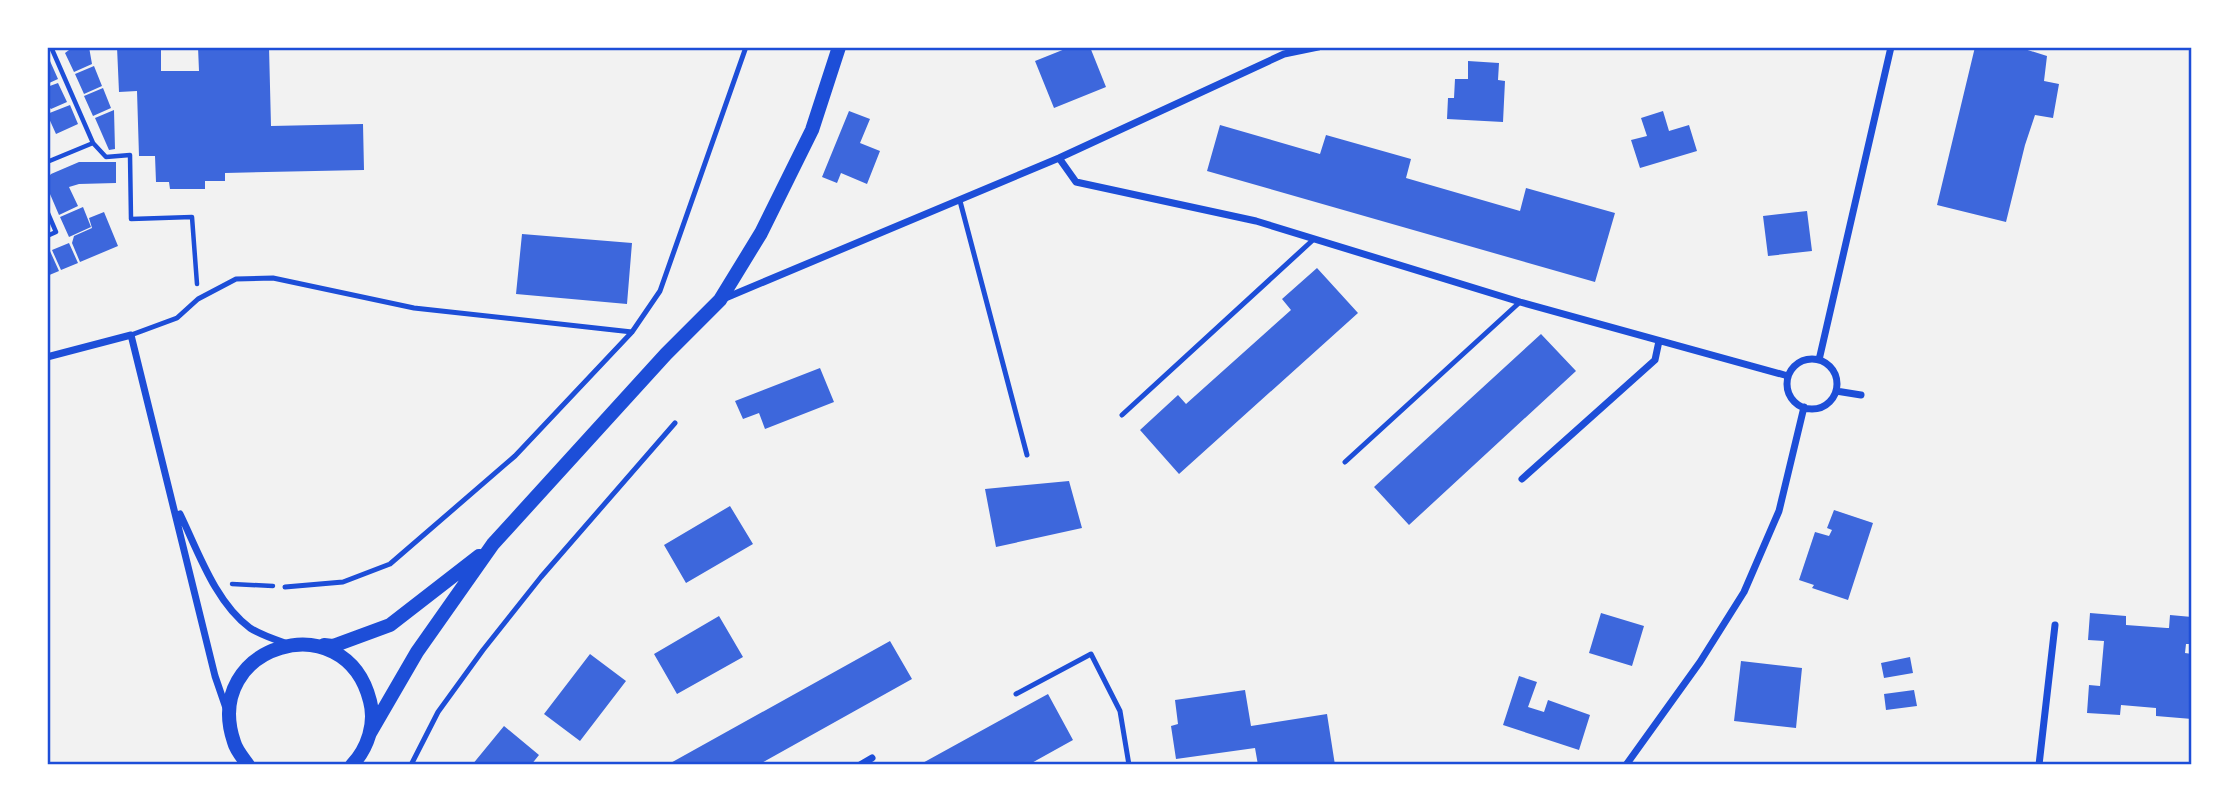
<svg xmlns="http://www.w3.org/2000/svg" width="2239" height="812" font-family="Georgia,serif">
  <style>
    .building { fill: #3d67dc }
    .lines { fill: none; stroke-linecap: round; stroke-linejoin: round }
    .path { stroke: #1d4ed8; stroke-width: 4.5 }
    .service { stroke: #1d4ed8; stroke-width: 5 }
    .minor { stroke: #1d4ed8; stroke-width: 7 }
    .secondary { stroke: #1d4ed8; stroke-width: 14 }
    .neatline { fill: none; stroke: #1d4ed8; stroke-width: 2.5 }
  </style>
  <rect width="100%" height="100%" fill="#f2f2f2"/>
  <!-- building -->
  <path class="building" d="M 73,47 L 89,47 L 92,64 L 74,72 L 65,53 Z
    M 117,47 L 161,47 L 161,71 L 199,71 L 198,47 L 269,47 L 271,126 L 363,124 L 364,170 L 225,173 L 225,181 L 205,181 L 205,189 L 170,189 L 169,182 L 156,182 L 155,156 L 139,156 L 137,91 L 119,92 Z
    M 1070,47 L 1090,47 L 1106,87 L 1054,108 L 1035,61 Z
    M 1975,47 L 2018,47 L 2047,56 L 2044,81 L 2059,84 L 2053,118 L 2035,115 L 2025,145 L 2006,222 L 1937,205 Z
    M 50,61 L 58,79 L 47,84 L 47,63 Z
    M 1468,61 L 1499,63 L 1498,80 L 1505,81 L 1503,122 L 1447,119 L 1448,98 L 1454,98 L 1455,79 L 1468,79 Z
    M 94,66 L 102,86 L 84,94 L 75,74 Z
    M 58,83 L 67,102 L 51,109 L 47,105 L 47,87 Z
    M 103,88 L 111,108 L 93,116 L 84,96 Z
    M 70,105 L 78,124 L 56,134 L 47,114 Z
    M 114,110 L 115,149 L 109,150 L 95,118 Z
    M 849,111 L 870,119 L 860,143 L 880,151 L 867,184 L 841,173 L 837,183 L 822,177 Z
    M 1663,111 L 1669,131 L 1689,125 L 1697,151 L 1640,168 L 1631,140 L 1647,136 L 1641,118 Z
    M 1220,125 L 1320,154 L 1326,135 L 1411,159 L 1406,178 L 1520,211 L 1526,188 L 1615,213 L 1595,282 L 1207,171 Z
    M 79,162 L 116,162 L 116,183 L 79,184 L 69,187 L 78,206 L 59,215 L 47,187 L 47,179 L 51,174 Z
    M 83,207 L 91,227 L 69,237 L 60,217 Z
    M 1807,211 L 1812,251 L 1768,256 L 1763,216 Z
    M 104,212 L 118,246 L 80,262 L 72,243 L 74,236 L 92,228 L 89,218 Z
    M 522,234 L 632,243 L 627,304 L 516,294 Z
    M 69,243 L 78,263 L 61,270 L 52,250 Z
    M 50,251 L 59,271 L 47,276 L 47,252 Z
    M 1317,268 L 1358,313 L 1179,474 L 1140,430 L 1178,395 L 1186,404 L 1291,310 L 1282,299 Z
    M 1541,334 L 1576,371 L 1409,525 L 1374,487 Z
    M 820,368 L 834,402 L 765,429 L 759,413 L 743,419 L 735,401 Z
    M 1069,481 L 1082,528 L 996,547 L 985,489 Z
    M 730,506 L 753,544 L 686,583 L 664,545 Z
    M 1834,510 L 1873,523 L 1848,600 L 1812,588 L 1814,585 L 1799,580 L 1815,532 L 1829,536 L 1832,530 L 1827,528 Z
    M 1601,613 L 1644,626 L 1632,666 L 1589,653 Z
    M 2090,613 L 2126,616 L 2126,625 L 2167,628 L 2169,628 L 2170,615 L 2192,617 L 2192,644 L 2186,644 L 2185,653 L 2192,654 L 2192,719 L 2156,716 L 2156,708 L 2121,705 L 2120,715 L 2087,713 L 2089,685 L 2100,686 L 2104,641 L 2088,640 Z
    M 719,616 L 743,657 L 677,694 L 654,654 Z
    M 890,641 L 912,679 L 758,765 L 667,765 Z
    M 590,654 L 626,681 L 580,741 L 544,714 Z
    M 1910,657 L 1913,673 L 1884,678 L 1881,663 Z
    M 1741,661 L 1802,668 L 1796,728 L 1734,721 Z
    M 1519,676 L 1537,682 L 1528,707 L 1544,712 L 1548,700 L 1590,715 L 1579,750 L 1503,725 Z
    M 1245,690 L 1251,726 L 1327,714 L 1335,765 L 1258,765 L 1255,748 L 1176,759 L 1171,726 L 1178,724 L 1175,700 Z
    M 1914,690 L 1917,706 L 1886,710 L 1884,694 Z
    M 1048,694 L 1073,740 L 1028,765 L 919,765 Z
    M 504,726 L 539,755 L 531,765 L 472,765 Z"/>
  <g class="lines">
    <!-- path -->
    <path class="path" d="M 51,47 L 93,143 L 106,157 L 130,155 L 131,219 L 192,217 L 197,284
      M 47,162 L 93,143
      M 47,211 L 56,232 L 47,236
      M 232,584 L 273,586"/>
    <!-- service -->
    <path class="service" d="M 960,201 L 1027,455
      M 131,335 L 177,318 L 198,299 L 236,279 L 273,278 L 414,308 L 632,332
      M 1122,415 L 1314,239
      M 1345,462 L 1520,302
      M 285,587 L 343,582 L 390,564 L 515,456 L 632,332 L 660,291 L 746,47
      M 1016,694 L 1091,654 L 1120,711 L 1129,765
      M 411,765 L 438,712 L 483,650 L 541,577 L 675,423"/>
    <!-- minor -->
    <path class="minor" d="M 1059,158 L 1076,182 L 1256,221 L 1520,302 L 1788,376
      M 723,299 L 1059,158 L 1284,54 L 1318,47
      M 47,357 L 131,335 L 215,676 L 226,708
      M1787 384a25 25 0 1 1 50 0a25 25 0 1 1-50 0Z
      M 1819,360 L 1891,47
      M 1836,391 L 1861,395
      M 1522,479 L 1655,360 L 1659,341
      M 180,514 C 198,551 215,602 250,628 C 261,635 273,639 285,643
      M 860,765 L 872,758
      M 1626,765 L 1700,662 L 1744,592 L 1779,511 L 1804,407
      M 2039,765 L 2055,625"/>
    <!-- secondary -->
    <path class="secondary" d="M 324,645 L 333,646 L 390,625 L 479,556
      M 370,733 L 417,652 L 493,544 L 666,354 L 720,300 L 761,233 L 812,130 L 839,47
      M 248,765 C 243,758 236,750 234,742 C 201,645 345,602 370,701 C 376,723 368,748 352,765"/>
  </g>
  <!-- border -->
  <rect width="2239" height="812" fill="none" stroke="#ffffff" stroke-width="98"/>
  <rect x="49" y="49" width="2141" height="714" class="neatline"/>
</svg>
